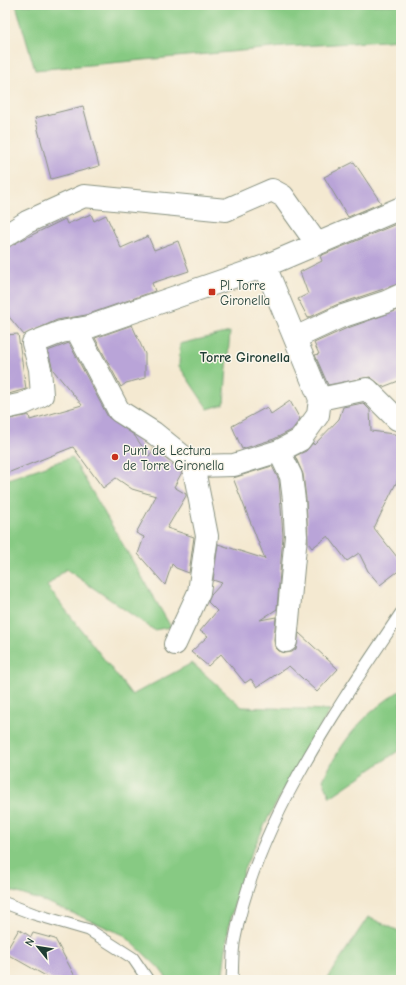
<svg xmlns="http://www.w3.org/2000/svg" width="406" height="985" font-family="'Comic Neue',sans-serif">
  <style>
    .green { fill: #87ca83; stroke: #53845c }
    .building { fill: #b9a4d8 }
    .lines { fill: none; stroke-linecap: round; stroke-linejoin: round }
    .service-casing { stroke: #8a9382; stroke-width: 13 }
    .minor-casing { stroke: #8a9382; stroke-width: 24 }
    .service { stroke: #fff; stroke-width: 11 }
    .minor { stroke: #fff; stroke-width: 22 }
    .poi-dot { fill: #c8321e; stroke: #fbf7ec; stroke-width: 1.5 }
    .labels { text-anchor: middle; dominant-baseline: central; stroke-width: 3; stroke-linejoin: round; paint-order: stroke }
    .poi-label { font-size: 13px; fill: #1f3d34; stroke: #fbf7ec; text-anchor: start }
    .neighbourhood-label { font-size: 14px; font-weight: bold; fill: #1f3d34; stroke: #fbf7ec }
  </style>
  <rect width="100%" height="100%" fill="#fbf7ec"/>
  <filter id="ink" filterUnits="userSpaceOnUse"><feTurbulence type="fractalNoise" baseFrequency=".025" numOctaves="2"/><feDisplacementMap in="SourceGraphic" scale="8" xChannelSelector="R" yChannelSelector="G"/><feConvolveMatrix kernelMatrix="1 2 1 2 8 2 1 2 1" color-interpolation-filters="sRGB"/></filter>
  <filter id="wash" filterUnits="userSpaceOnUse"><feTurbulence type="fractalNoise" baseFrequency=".012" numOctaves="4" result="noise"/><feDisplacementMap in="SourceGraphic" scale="16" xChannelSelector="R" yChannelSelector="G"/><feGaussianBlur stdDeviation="0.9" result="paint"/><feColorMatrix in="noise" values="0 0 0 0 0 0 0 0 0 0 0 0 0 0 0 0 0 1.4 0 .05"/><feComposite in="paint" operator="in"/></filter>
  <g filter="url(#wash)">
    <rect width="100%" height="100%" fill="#f4e9d1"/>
    <!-- green -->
    <path class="green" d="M 16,5 L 401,5 L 401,40 L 284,47 L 35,70 Z
      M 230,332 L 224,404 L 208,409 L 179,366 L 180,344 Z
      M 72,457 L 171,627 L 154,630 L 66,569 L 47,586 L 132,695 L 192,663 L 242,707 L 330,710 L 268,818 L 244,869 L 229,925 L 222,980 L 168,980 L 159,968 L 124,935 L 49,903 L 5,889 L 5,480 Z
      M 401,690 L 401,749 L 330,797 L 323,780 C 343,739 362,715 401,690 Z
      M 368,917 L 401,932 L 401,980 L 326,980 Z"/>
    <g id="blocks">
      <!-- building -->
      <path class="building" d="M 83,106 L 99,166 L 51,179 L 35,118 Z
        M 354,162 L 381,203 L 348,217 L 324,177 Z
        M 91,214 L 94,221 L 106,215 L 121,248 L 148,236 L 154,250 L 178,241 L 189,271 L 152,283 L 155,291 L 86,315 L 57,320 L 24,335 L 5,312 L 5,248 L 65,219 L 67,224 Z
        M 401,222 L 401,283 L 336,305 L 308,318 L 298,299 L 308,294 L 300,272 L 322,261 L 320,256 Z
        M 401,309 L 401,380 L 383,387 L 370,377 L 328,385 L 315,355 L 319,354 L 314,343 L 345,329 Z
        M 132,325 L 145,354 L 145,378 L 126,383 L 121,387 L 95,338 Z
        M 18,334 L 26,389 L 5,395 L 5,335 Z
        M 69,343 L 108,417 L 134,435 L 149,456 L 154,449 L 182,472 L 174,487 L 186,494 L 186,496 L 167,528 L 194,537 L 189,573 L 176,568 L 172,564 L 165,585 L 138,554 L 144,537 L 136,533 L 156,496 L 132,489 L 116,478 L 103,488 L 73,447 L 5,474 L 5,420 L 29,415 L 30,420 L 82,405 L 53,370 L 48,351 Z
        M 290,401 L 300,419 L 292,430 L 274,439 L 242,449 L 232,426 L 267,407 L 271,414 Z
        M 363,403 L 370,410 L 371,431 L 401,435 L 401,473 L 374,528 L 401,562 L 401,569 L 380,585 L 368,571 L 359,553 L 347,561 L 328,536 L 312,548 L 308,543 L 306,499 L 303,474 L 295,456 L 306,451 L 313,443 L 314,445 L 339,419 L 343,407 Z
        M 272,466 L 279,480 L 283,536 L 277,609 L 260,620 L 276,617 L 274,640 L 275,647 L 279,651 L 285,653 L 292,652 L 296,649 L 299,633 L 338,669 L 317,692 L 289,666 L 257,687 L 251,679 L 245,683 L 221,654 L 208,666 L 191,652 L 208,636 L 200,631 L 217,611 L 208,602 L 211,595 L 222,583 L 213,580 L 218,544 L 265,559 L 233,478 Z
        M 19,929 L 31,937 L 33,933 L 55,939 L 77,980 L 53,980 L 5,953 Z"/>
    </g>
  </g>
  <g filter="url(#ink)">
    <use href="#blocks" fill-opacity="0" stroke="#8a9382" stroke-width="1"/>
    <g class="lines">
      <defs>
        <path id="service" d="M 5,903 L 34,914 L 89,930 L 133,958 L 148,980
          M 232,980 C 233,966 232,951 235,938 C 256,824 337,708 401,613"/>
        <path id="minor" d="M 5,236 L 27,222 L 84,196 L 226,210 L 272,190 L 283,196 L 317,244
          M 76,329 L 119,411 L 154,433 L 195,466 L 234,465 L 279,451 L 300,440 L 318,415 L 320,399 L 265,266
          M 295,338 L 340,317 L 386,302 L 401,295
          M 320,399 L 367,389 L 397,419 L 401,420
          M 5,408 L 23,404 L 42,395 L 40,369 L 33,343 L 61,332 L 89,327 L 109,320 L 265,266 L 401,208
          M 279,451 L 291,476 L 294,500 L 296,536 L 286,641
          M 175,644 L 199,592 L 207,536 L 195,475 L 195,466"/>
      </defs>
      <!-- service casing -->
      <use href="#service" class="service-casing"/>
      <!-- minor casing -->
      <use href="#minor" class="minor-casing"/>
      <!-- service -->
      <use href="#service" class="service"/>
      <!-- minor -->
      <use href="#minor" class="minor"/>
    </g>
  </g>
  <!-- markers -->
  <g class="poi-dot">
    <rect x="208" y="288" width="8" height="8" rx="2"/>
    <circle cx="115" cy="457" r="4"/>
  </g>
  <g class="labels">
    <!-- poi labels -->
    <g class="poi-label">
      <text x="220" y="285">Pl. Torre<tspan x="220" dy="15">Gironella</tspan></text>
      <text x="123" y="450">Punt de Lectura<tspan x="123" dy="15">de Torre Gironella</tspan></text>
    </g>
    <!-- neighbourhood labels -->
    <g class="neighbourhood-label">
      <text x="245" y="357">Torre Gironella</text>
    </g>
  </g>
  <!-- margin -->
  <rect width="406" height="985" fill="none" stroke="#fbf7ec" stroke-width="20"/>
  <!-- north arrow -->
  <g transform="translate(38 947) rotate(300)" stroke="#fbf7ec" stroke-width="3" paint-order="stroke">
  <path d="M0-3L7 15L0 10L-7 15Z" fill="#1f3d34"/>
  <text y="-6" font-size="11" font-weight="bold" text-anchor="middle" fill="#1f3d34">N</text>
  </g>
</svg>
